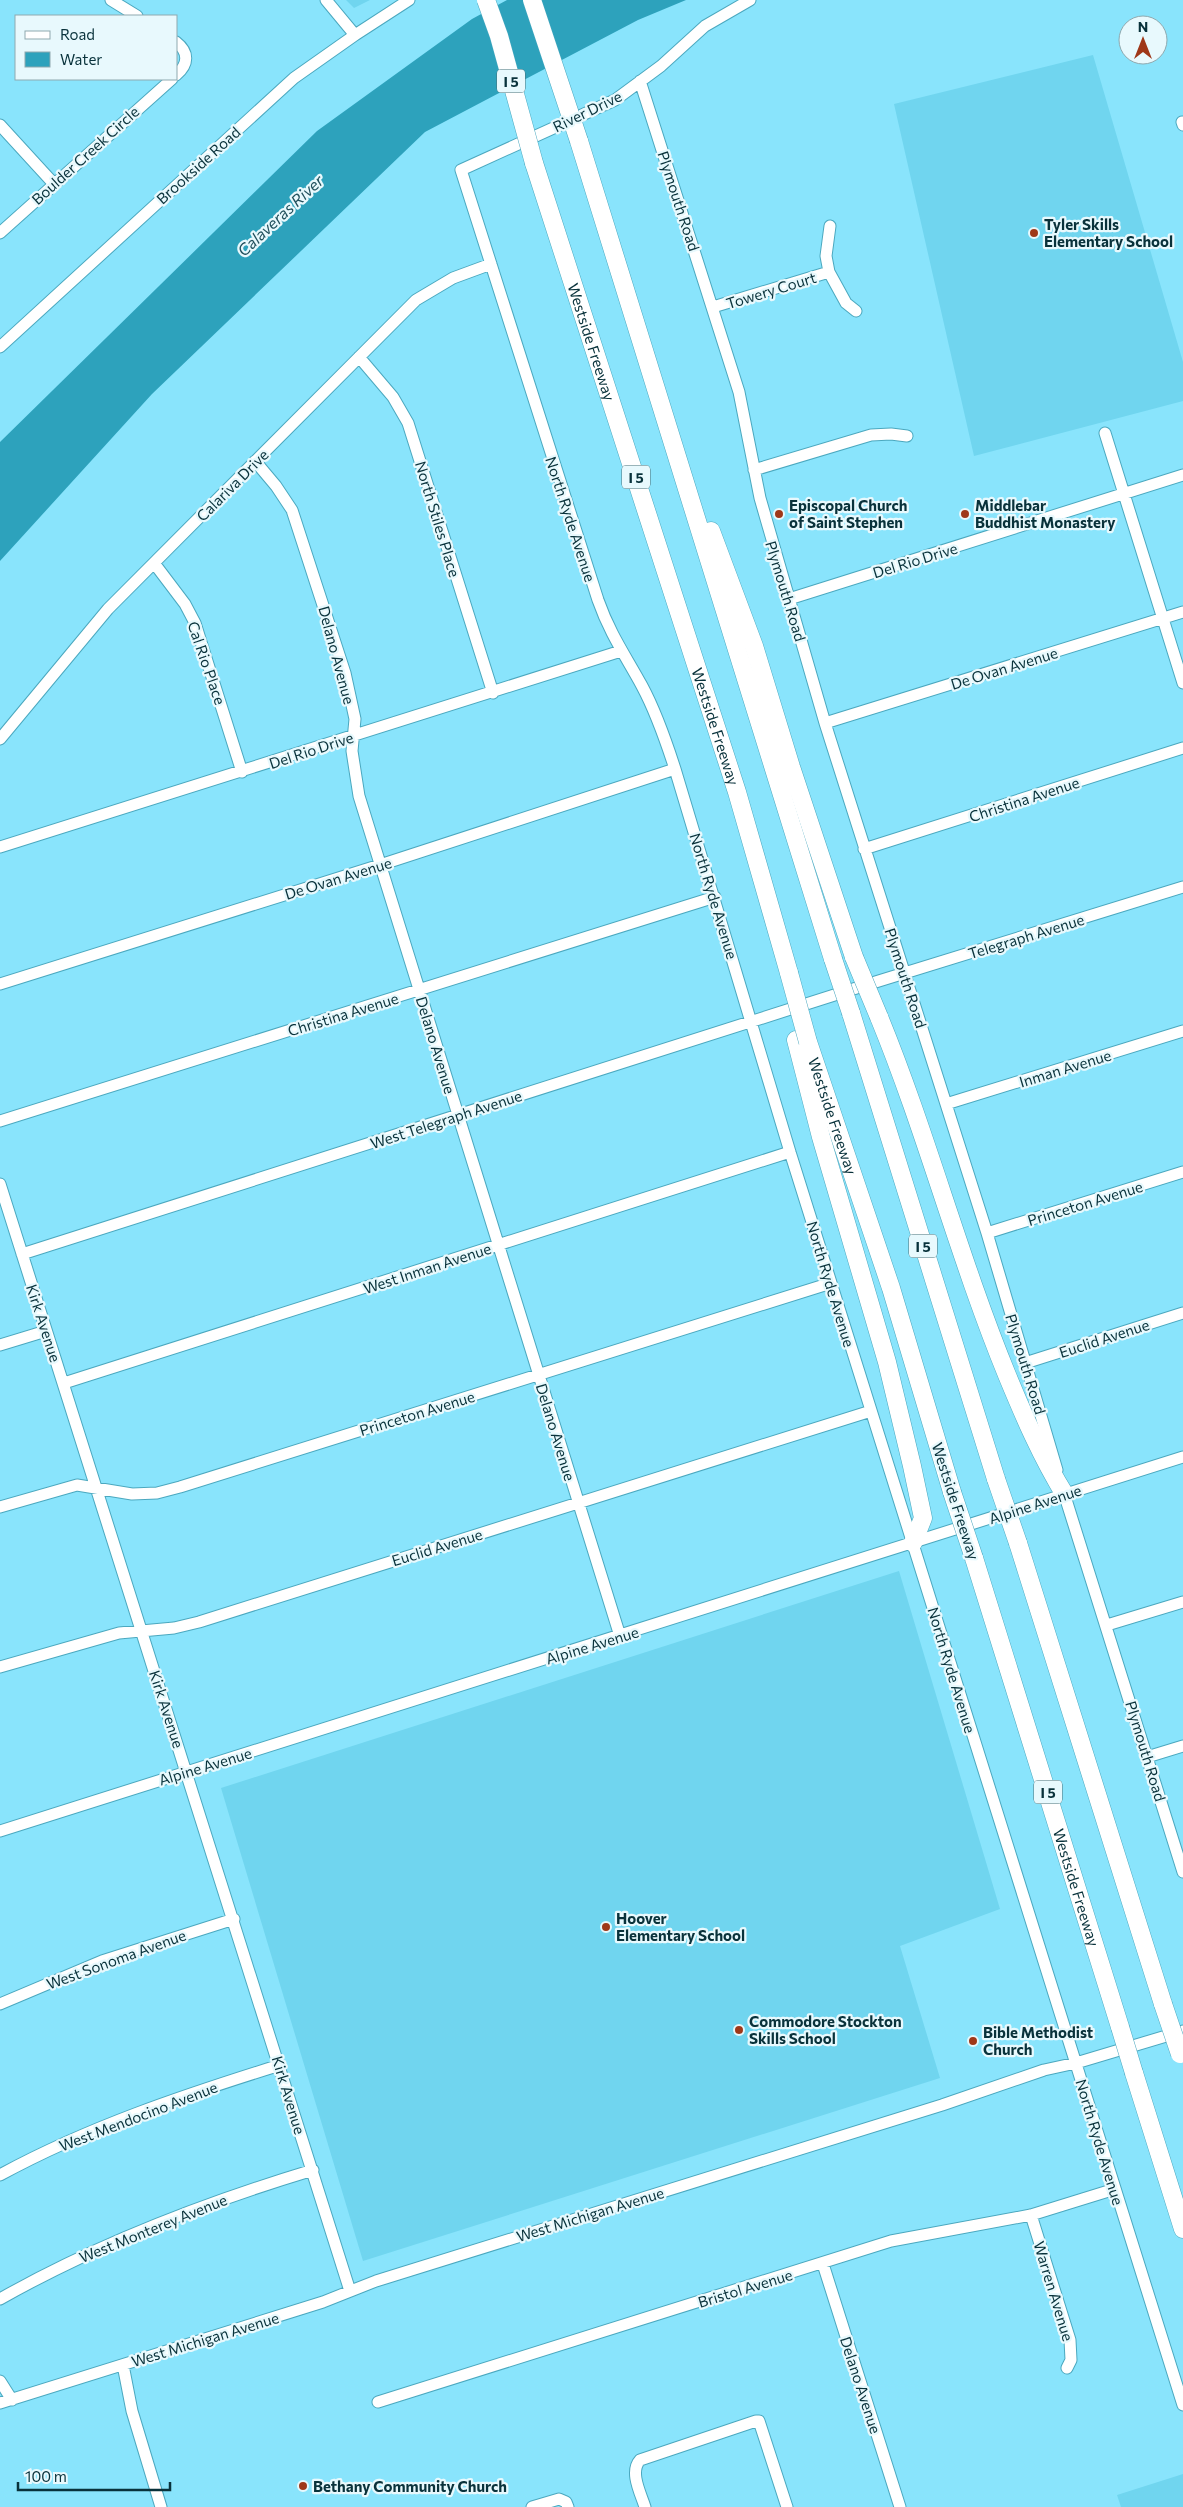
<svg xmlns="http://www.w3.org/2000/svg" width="1183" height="2507" font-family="Commissioner,sans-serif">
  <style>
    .built { fill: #70d5ef }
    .water { fill: #2da2bc }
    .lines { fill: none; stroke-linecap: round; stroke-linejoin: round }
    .minor-casing { stroke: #4ba8bf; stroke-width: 13 }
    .highway-casing { stroke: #4ba8bf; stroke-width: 19 }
    .minor { stroke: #fff; stroke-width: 11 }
    .highway { stroke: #fff; stroke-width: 18 }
    .highway-bridge-casing { stroke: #4ba8bf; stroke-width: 19; stroke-linecap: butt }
    .highway-bridge { stroke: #fff; stroke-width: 18 }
    .poi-dot { fill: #9f3819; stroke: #e8f9fd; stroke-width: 2 }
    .labels { text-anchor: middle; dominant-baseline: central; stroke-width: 4.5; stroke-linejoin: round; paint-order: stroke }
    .shield { fill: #e8f9fd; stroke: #4c6e75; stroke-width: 1 }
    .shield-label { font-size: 14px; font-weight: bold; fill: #09323b }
    .street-label { font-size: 15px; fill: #09323b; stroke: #e8f9fd }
    .poi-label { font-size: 15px; font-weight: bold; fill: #09323b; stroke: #e8f9fd; text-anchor: start }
    .water-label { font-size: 16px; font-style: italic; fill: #23525e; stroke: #e8f9fd }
  </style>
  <rect width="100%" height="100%" fill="#89e4fc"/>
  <!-- built -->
  <path class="built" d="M 346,0 L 370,0 L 354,8 Z
    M 1093,55 L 1183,362 L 1183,401 L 974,456 L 894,104 Z
    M 899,1571 L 1000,1909 L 900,1946 L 940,2078 L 363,2261 L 221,1788 Z
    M 1183,2474 L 1183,2507 L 1121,2507 L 1117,2495 Z"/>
  <!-- water -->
  <path class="water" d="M 507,0 L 686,0 L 638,20 L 425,132 L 152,394 L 0,561 L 0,442 L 317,131 L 472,19 Z"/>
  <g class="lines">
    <defs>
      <path id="minor" d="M 111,0 L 137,16
        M 326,0 L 355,35
        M 750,0 L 705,26 L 661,66 L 615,100 L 461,170 L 598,600 C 610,634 625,655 642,686 C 656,712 666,741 675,769 L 790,1152 L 1183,2405
        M 176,42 C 189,52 189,64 176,75
        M 640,81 L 739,392 L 760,498 L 825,723 L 987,1233 L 1057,1470
        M 1182,122 L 1183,125
        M 0,125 L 54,184
        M 0,233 L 172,79
        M 829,272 L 846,303 L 856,311
        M 713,307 L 829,272 L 826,256 L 830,226
        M 0,347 L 294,78 L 355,35 L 409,0
        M 359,357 L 393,397 L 408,423 L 493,693
        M 1105,433 L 1183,683
        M 255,461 L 276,486 L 292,510 L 345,673 L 355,719 L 352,751 L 359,796 L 620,1636
        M 754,470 L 871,435 L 891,434 L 907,436
        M 154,563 L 185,604 L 195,623 L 242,772
        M 789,599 L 1183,475
        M 825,723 L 1183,612
        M 0,739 L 108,609 L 416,300 L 453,278 L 491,264
        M 0,847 L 621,651
        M 864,849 L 1183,748
        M 0,984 L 380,865 L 675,769
        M 946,1104 L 1183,1031
        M 0,1121 L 715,897
        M 0,1184 L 350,2291
        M 987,1233 L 1183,1172
        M 22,1254 L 869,984 L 1183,887
        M 0,1345 L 46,1331
        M 1025,1363 L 1183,1313
        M 64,1383 L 790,1152
        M 1063,1490 L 1183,1872
        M 0,1507 L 77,1485 L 132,1494 L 157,1493 L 180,1487 L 831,1283
        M 1107,1625 L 1183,1602
        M 0,1667 L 119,1633 L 174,1628 L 199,1622 L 871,1411
        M 1147,1757 L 1183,1746
        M 0,1831 L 1183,1457
        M 0,2004 L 102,1961 L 234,1919
        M 0,2175 C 88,2127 184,2095 280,2065
        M 1031,2215 L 1070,2340 L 1071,2360 L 1067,2368
        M 823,2264 L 900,2507
        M 0,2299 C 99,2243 204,2203 313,2170
        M 123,2365 L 132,2411 L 161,2507
        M 0,2381 L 12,2400
        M 378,2402 L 891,2241 L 1031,2215 L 1115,2189
        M 0,2403 L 323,2302 L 376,2281 L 942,2105 L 1044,2070 L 1076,2063 L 1183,2031
        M 532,2507 L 559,2499 L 566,2502 L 568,2507
        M 645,2507 C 641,2494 629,2472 640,2460 L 756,2421 L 759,2421 L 787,2507"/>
      <g id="highway">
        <path d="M 579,141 L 833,959"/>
        <path id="s1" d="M 534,163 L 737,792 L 789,973"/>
        <path d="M 711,531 L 754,646 L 791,767 L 854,957"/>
        <path d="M 851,1013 L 996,1479"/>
        <path d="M 879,1017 C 927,1134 959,1258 1007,1375 C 1024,1416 1041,1456 1065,1495"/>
        <path d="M 796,1040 L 821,1137 L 887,1362 L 912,1466 L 923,1518 L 913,1543"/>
        <path id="s2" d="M 808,1042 L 891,1288 L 952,1492"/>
        <path d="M 1018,1543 L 1163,2004"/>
        <path id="s3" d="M 974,1558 L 1120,2027"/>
        <path d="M 1134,2073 L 1183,2229"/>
      </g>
    </defs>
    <!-- minor casing -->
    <use href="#minor" class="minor-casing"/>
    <!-- highway casing -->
    <use href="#highway" class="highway-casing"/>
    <!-- minor -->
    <use href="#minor" class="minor"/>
    <!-- highway -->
    <use href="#highway" class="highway"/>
    <defs>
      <path id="highway-bridge" d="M 486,0 L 499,36 L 534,163
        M 532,0 L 579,141
        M 854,957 L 879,1017
        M 833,959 L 851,1013
        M 789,973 L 808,1042
        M 996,1479 L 1018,1543
        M 952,1492 L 974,1558
        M 1163,2004 L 1180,2054
        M 1120,2027 L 1134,2073"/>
    </defs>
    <!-- highway-bridge casing -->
    <use href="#highway-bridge" class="highway-bridge-casing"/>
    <!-- highway-bridge -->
    <use href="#highway-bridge" class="highway-bridge"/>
  </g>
  <!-- markers -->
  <g class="poi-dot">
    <circle cx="1034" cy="233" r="5"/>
    <circle cx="779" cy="514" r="5"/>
    <circle cx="965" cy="514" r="5"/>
    <circle cx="606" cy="1927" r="5"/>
    <circle cx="739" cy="2030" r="5"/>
    <circle cx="973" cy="2041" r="5"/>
    <circle cx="303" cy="2486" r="5"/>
  </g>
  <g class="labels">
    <!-- shield labels -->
    <g class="shield">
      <rect x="497" y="69.5" width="28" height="23" rx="4"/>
      <rect x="622" y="465.5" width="28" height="23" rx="4"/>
      <rect x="909" y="1234.5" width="28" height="23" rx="4"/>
      <rect x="1034" y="1780.5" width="28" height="23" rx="4"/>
    </g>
    <g class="shield-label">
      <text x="511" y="81">I 5</text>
      <text x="636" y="477">I 5</text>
      <text x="923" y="1246">I 5</text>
      <text x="1048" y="1792">I 5</text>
    </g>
    <!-- street labels -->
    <g class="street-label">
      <text transform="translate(587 111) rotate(-26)">River Drive</text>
      <text transform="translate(85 155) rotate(-42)">Boulder Creek Circle</text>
      <text transform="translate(198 165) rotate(-42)">Brookside Road</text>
      <text transform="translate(679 201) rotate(72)">Plymouth Road</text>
      <text transform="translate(771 290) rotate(-17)">Towery Court</text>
      <text stroke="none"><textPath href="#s1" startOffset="188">Westside Freeway</textPath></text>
      <text transform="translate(232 485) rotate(-45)">Calariva Drive</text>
      <text transform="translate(438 519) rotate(73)">North Stiles Place</text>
      <text transform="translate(571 519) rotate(72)">North Ryde Avenue</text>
      <text transform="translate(915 560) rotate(-17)">Del Rio Drive</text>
      <text transform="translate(786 591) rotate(73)">Plymouth Road</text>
      <text transform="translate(337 655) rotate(75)">Delano Avenue</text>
      <text transform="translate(207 663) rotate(71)">Cal Rio Place</text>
      <text transform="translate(1004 668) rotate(-17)">De Ovan Avenue</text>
      <text stroke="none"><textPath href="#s1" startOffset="592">Westside Freeway</textPath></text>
      <text transform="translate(311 750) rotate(-18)">Del Rio Drive</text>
      <text transform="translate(1024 799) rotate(-18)">Christina Avenue</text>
      <text transform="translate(338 878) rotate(-17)">De Ovan Avenue</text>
      <text transform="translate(714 896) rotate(73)">North Ryde Avenue</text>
      <text transform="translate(1026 936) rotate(-17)">Telegraph Avenue</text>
      <text transform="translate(906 978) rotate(72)">Plymouth Road</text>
      <text transform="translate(343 1014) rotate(-17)">Christina Avenue</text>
      <text transform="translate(436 1045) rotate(73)">Delano Avenue</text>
      <text transform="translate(1065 1068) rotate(-17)">Inman Avenue</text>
      <text stroke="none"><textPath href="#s2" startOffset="78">Westside Freeway</textPath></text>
      <text transform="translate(446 1119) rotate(-18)">West Telegraph Avenue</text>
      <text transform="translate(1085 1203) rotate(-17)">Princeton Avenue</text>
      <text transform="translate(427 1268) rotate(-18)">West Inman Avenue</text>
      <text transform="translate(831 1284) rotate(73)">North Ryde Avenue</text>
      <text transform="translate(44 1323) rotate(72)">Kirk Avenue</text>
      <text transform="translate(1104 1338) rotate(-18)">Euclid Avenue</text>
      <text transform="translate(1026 1364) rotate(73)">Plymouth Road</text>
      <text transform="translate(417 1413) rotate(-17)">Princeton Avenue</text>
      <text transform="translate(556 1432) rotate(73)">Delano Avenue</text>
      <text transform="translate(956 1501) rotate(72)">Westside Freeway</text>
      <text transform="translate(1035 1504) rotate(-18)">Alpine Avenue</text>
      <text transform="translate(437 1547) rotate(-17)">Euclid Avenue</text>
      <text transform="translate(592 1645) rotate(-17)">Alpine Avenue</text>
      <text transform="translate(952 1670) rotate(73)">North Ryde Avenue</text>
      <text transform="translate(167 1709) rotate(72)">Kirk Avenue</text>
      <text transform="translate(1146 1751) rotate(73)">Plymouth Road</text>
      <text transform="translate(205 1766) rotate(-17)">Alpine Avenue</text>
      <text stroke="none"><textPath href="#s3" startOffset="345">Westside Freeway</textPath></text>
      <text transform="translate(116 1959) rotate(-20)">West Sonoma Avenue</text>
      <text transform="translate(289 2095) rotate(73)">Kirk Avenue</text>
      <text transform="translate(138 2116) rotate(-21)">West Mendocino Avenue</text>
      <text transform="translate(1100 2142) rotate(73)">North Ryde Avenue</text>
      <text transform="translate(590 2214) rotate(-17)">West Michigan Avenue</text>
      <text transform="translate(153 2228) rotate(-22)">West Monterey Avenue</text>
      <text transform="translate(745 2288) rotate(-17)">Bristol Avenue</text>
      <text transform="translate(1054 2291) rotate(73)">Warren Avenue</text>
      <text transform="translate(205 2339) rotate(-17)">West Michigan Avenue</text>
      <text transform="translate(861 2385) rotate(72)">Delano Avenue</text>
    </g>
    <!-- poi labels -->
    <g class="poi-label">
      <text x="1044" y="224">Tyler Skills<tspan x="1044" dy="17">Elementary School</tspan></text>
      <text x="789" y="505">Episcopal Church<tspan x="789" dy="17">of Saint Stephen</tspan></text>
      <text x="975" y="505">Middlebar<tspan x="975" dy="17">Buddhist Monastery</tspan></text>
      <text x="616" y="1918">Hoover<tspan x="616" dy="17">Elementary School</tspan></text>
      <text x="749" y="2021">Commodore Stockton<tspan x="749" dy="17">Skills School</tspan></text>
      <text x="983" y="2032">Bible Methodist<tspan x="983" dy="17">Church</tspan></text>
      <text x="313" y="2486">Bethany Community Church</text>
    </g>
    <!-- water labels -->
    <g class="water-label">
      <text transform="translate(280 215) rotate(-43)">Calaveras River</text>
    </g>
  </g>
  <!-- legend -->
  <rect x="15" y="15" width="162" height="65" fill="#e8f9fd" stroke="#8fa9af"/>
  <rect x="25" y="31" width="25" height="8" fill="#ffffff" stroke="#8fa9af"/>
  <text x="60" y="40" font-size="15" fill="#09323b">Road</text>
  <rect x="25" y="52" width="25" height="15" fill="#2da2bc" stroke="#8fa9af"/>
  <text x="60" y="65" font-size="15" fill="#09323b">Water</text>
  <!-- north arrow -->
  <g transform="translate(1143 40)"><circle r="24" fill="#e8f9fd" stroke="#8fa9af"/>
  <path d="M0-4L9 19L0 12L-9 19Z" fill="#9f3819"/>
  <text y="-8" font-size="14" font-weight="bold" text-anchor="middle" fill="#09323b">N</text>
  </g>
  <!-- scale -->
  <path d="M18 2482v8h152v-8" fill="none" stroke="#09323b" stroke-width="2.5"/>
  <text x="25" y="2482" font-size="15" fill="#09323b" stroke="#e8f9fd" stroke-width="4" paint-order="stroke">100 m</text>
</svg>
